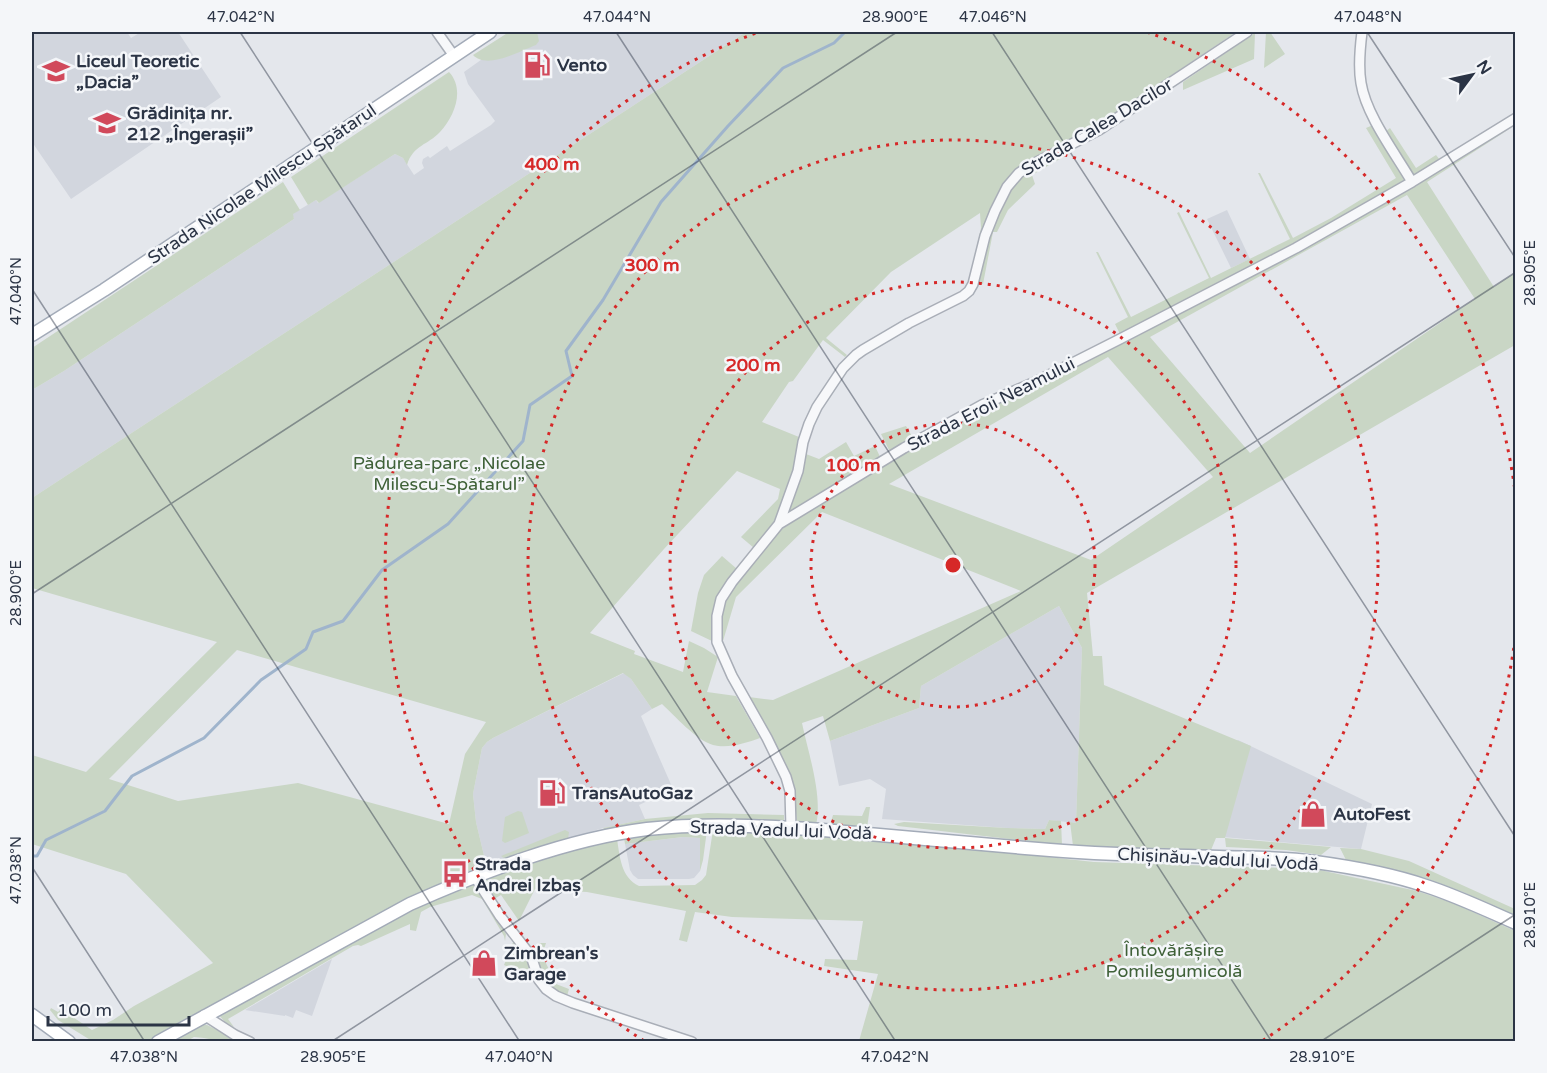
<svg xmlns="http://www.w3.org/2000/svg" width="1547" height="1073" font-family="'Varela Round',sans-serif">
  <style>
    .built { fill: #d2d6de }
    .green { fill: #c9d6c5; fill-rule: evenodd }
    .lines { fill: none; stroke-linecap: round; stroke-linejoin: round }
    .stream { stroke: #9fb4cc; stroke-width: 3 }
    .minor-casing { stroke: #a9aeb7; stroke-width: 12 }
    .major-casing { stroke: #a3abb8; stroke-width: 15 }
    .minor { stroke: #f7f8fa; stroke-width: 9 }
    .major { stroke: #fff; stroke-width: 12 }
    .ticks { fill: none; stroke: #2b3445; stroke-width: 1.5; stroke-opacity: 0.45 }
    .ring { fill: none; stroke: #d62828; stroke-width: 3; stroke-dasharray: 3 6 }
    .labels { text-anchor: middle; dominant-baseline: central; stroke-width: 5; stroke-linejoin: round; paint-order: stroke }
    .poi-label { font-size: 18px; font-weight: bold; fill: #2b3445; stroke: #f4f6f9; text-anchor: start }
    .street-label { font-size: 18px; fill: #2b3445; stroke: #f4f6f9 }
    .park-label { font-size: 18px; fill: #3f6138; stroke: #f4f6f9 }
    .centre { fill: #d62828; stroke: #f4f6f9; stroke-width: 3 }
    .ring-label { font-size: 18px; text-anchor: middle; font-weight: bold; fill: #d62828; stroke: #f4f6f9; stroke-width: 5; stroke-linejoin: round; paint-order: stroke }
    .neatline { fill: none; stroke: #2b3445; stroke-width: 2 }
    .ticks-label { font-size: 15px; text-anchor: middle; fill: #2b3445 }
  </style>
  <rect width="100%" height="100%" fill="#e4e7ec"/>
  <!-- built -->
  <path class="built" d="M 32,32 L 127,32 L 131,38 L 141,32 L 178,32 L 221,97 L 71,199 L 32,142 Z
    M 520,32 L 746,32 L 32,498 L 32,390 L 64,371 L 294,219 L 292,214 L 316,200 L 318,203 L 395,154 L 403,158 L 414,175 L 424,168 L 422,163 L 423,159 L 428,156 L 430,158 L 447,146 L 450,151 L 491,125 L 495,121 L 468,84 L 464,72 Z
    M 1227,210 L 1250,259 L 1231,268 L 1207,219 Z
    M 1059,606 L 1082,648 L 1076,823 L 1049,820 L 1045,829 L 1007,828 L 882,819 L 886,789 L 870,779 L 839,786 L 830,741 L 919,708 L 921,686 Z
    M 624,673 L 631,679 L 652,709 L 641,716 L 673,789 L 639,805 L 645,819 L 603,828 L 486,864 L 476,822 L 473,794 L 482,748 L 487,742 L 493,738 Z
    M 1238,740 L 1372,804 L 1361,849 L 1105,827 Z
    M 683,837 L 700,838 L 700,871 L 694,878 L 689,879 L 638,879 L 633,875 L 630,870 L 625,844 Z
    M 332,959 L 312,1016 L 296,1010 L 293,1018 L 285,1015 L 285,1016 L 245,1010 Z"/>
  <!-- green -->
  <path class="green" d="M 509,32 L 537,32 L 539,41 L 536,45 C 520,51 487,70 473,55 Z
    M 746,32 L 1236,32 L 1072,142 L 1011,177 L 971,273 L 981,228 L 980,213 L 891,272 L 826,338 L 847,355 L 845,357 L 823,340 L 793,381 L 789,382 L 762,422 L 799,437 L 795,470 L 775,524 L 754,548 L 741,537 L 778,499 L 780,489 L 737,471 L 664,549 L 590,633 L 635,651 L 634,654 L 683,672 L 689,641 L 704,648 L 718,657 L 707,692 L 736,696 L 760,738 C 746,743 728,749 713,745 C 696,740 675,716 662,704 L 652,709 L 631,679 L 623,673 L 493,738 L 487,742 L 482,748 L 473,794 L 476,822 L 486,864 L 462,874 L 408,898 L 148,1041 L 92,1041 L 58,1020 L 50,1010 L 51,1008 L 58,1012 L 61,1009 L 92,1030 L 113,1020 L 134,1006 L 213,963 L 126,874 L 32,844 L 32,755 L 86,772 L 217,642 L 32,588 L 32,498 ZM 237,650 L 486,722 L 465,754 L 449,824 L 298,783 L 178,801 L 109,779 Z
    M 1266,32 L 1270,32 L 1285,54 L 1264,68 Z
    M 1255,33 L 1254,59 L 1183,90 L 1183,82 Z
    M 449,72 C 465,89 455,116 440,132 C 428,145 413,145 407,165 L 403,158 L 395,154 L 319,203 L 316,200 L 308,205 L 291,177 Z
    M 1373,125 L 1405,181 L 1269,259 L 1120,334 L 1115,324 L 1128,317 L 1096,252 L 1098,252 L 1131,317 L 1209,278 L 1177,213 L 1179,212 L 1211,278 L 1290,239 L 1258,173 L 1260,173 L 1293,238 L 1331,218 L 1396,178 L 1366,128 Z
    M 1514,126 L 1427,182 L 1494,287 L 1515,273 L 1515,345 L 1087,593 L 1093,656 L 1102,656 L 1104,685 L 1251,746 L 1225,838 L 1331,847 L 1321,855 L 1286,850 L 1226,847 L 1225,838 L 1216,838 L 1211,850 L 1073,846 L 1070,822 L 1076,823 L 1082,648 L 1059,606 L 921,686 L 919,708 L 830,741 L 823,716 L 802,723 C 808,752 823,796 816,825 L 797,824 C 796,812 795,799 792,787 C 784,755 765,726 749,697 L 773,700 L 1021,591 L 822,512 L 736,597 L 723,641 C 721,627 719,611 725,599 L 778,532 L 814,507 L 983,408 L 1272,267 L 1405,191 ZM 1407,195 L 1475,299 L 1250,453 L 1150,337 ZM 1108,357 L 1213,477 L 1091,560 L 889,484 Z
    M 1390,128 L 1416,168 L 1436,155 L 1440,160 L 1413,177 L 1385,132 Z
    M 1069,150 L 1072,152 L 1032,175 L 1035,184 L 1008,210 L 997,232 L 993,232 L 983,284 L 977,282 L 989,232 L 1013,185 L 1022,175 Z
    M 283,182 L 300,210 L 293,214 L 294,219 L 64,371 L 32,390 L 32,348 Z
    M 906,426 L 913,438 L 890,452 L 881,434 Z
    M 846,442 L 854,456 L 875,446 L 881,459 L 787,515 L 806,454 L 819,459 Z
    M 722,556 L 737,569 L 722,589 L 716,602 L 714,642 L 691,631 L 698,593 L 704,575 Z
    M 866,807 L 870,807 L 867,828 L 830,825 L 833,815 L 862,816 Z
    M 518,811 L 522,812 L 529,833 L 505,843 L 502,841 L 505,817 Z
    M 708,813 L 784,815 L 784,823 L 705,820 L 643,825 L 609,832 L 603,828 L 645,819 Z
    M 1049,820 L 1061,821 L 1062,845 L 898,826 L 894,824 L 904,822 L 1007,828 L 1045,829 Z
    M 565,830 L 569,832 L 568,839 L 505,859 L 501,856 Z
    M 707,830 L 703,860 L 700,871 L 700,838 L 683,837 L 625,844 L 624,838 L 683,831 Z
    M 713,830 L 757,831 L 930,844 L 1094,862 L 1315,869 L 1417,891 L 1453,903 L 1515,931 L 1515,1041 L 859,1041 L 878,974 L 824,966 L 825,959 L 857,960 L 863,921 L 732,917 L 695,912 L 687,942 L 679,940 L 686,911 L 587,892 L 535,889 L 519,921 L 501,895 L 494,899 L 483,878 L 554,855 L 617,839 C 620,858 621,877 639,886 L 695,885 L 702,880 L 706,875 Z
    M 1340,848 L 1361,849 L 1409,861 L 1515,909 L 1515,916 L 1463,892 L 1425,878 L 1346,860 Z
    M 475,883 L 506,934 L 505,941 L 504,936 L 482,899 L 472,895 L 430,907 L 421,912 L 416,931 L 410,930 L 410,924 L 361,946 L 358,945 L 353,946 L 228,1019 L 234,1027 L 225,1022 L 218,1014 L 416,907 Z
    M 514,940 L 532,964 C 531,982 513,969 504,965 Z
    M 539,943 L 546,943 L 542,955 L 556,984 L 569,989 L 567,996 L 551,989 L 543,980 L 534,953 L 535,947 Z
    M 200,1024 L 207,1025 L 241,1042 L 219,1041 L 204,1038 L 194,1037 L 187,1041 L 168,1042 Z"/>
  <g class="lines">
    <!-- stream -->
    <path class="stream" d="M 32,856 L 37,856 L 46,840 L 105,811 L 132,776 L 204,738 L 261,680 L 306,649 L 313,632 L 343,621 L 382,570 L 448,524 L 523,441 L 530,405 L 572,376 L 566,351 L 603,300 L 661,202 L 728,126 L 783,68 L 834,43 L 845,32"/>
    <defs>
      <path id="minor" d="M 437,32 L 454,56
        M 1362,32 C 1360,48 1358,66 1361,83 C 1366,115 1395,153 1412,182
        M 779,524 L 798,471 L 803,442 L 809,424 L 817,407 L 843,368 L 856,355 L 863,350 L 909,323 L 963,296 L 969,291 L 973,284 L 985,236 L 995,211 L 1007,187 L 1019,173 L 1031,165 L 1099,130 L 1247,32
        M 791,828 L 790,791 L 786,777 L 767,738 L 732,676 L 717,642 L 717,616 L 721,599 L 732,582 L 779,524 L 904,448 L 982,405 L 1035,382 L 1120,339 L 1296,248 L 1412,182 L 1516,118
        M 475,877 L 500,916 L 531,956 L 539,980 L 546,989 L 556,996 L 573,1003 L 692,1042
        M 204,1015 L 235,1035 L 250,1042"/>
      <path id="major" d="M 32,335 L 104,290 L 490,32
        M 32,1015 L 69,1042
        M 158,1042 L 410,904 C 482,872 567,839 647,829 C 706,823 764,826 823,830 C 894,836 966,843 1038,849 C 1098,855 1158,855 1219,857 C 1251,858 1284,857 1315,862 C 1352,867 1391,874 1426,886 C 1457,896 1486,910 1516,923"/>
    </defs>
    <!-- minor casing -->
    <use href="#minor" class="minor-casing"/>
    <!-- major casing -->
    <use href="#major" class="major-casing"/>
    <!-- minor -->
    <use href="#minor" class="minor"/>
    <!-- major -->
    <use href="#major" class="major"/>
  </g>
  <!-- ticks -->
  <path class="ticks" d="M 240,32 L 896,1042M 616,32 L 1272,1042M 992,32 L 1516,838M 1367,32 L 1516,259M 32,289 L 520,1042M 32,594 L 897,32M 32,867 L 145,1042M 331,1042 L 1516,272M 1320,1042 L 1516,914"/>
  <!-- distance rings -->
  <g class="ring">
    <circle cx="953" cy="565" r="142"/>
    <circle cx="953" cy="565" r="283"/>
    <circle cx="953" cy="565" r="425"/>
    <path d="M1515 639A567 567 0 0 1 1262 1041M644 1041A567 567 0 0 1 759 32M1147 32A567 567 0 0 1 1515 491"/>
  </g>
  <!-- icons -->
  <defs>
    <symbol id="fuel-bare" viewBox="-9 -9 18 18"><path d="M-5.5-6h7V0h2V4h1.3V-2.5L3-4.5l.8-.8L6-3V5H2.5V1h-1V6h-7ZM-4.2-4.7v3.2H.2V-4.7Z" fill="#d1495b" stroke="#f4f6f9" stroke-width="2.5" paint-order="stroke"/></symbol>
    <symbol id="school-bare" viewBox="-9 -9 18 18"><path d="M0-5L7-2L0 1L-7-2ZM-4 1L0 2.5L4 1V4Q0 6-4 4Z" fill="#d1495b" stroke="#f4f6f9" stroke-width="2.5" paint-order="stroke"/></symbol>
    <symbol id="shop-bare" viewBox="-9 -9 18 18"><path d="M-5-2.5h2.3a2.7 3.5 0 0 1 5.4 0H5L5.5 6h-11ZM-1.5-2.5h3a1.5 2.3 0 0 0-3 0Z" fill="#d1495b" stroke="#f4f6f9" stroke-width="2.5" paint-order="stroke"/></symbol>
    <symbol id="bus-bare" viewBox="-9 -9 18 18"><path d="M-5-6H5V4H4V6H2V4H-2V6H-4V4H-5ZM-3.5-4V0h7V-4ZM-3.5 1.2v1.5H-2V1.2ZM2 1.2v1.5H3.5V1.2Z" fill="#d1495b" stroke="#f4f6f9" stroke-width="2.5" paint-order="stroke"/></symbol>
  </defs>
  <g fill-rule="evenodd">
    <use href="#fuel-bare" x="518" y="46" width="38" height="38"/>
    <use href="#school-bare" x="37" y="52" width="38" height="38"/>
    <use href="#school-bare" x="88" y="104" width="38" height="38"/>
    <use href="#fuel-bare" x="533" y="774" width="38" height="38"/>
    <use href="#shop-bare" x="1294" y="795" width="38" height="38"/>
    <use href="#bus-bare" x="436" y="855" width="38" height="38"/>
    <use href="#shop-bare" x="465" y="944" width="38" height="38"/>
  </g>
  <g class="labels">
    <!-- poi labels -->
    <g class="poi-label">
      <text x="76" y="61">Liceul Teoretic<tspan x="76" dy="21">„Dacia”</tspan></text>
      <text x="557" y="65">Vento</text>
      <text x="127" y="113">Grădinița nr.<tspan x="127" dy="21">212 „Îngerașii”</tspan></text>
      <text x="572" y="793">TransAutoGaz</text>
      <text x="1333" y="814">AutoFest</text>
      <text x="475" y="864">Strada<tspan x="475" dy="21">Andrei Izbaș</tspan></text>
      <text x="504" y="953">Zimbrean's<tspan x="504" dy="21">Garage</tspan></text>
    </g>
    <!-- street labels -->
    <g class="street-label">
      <text transform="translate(1097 127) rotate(-31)">Strada Calea Dacilor</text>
      <text transform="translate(262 184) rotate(-34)">Strada Nicolae Milescu Spătarul</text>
      <text transform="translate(991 404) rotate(-27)">Strada Eroii Neamului</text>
      <text transform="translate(781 830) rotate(2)">Strada Vadul lui Vodă</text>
      <text transform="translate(1218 859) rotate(3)">Chișinău-Vadul lui Vodă</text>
    </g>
    <!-- park labels -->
    <g class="park-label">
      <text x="449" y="463">Pădurea-parc „Nicolae<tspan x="449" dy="21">Milescu-Spătarul”</tspan></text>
      <text x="1174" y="950">Întovărășire<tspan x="1174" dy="21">Pomilegumicolă</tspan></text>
    </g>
  </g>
  <circle cx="953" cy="565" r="9" class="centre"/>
  <g class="ring-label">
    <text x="552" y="170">400 m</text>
    <text x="652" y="271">300 m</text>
    <text x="753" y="371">200 m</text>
    <text x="853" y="471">100 m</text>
  </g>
  <!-- border -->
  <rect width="1547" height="1073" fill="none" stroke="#f4f6f9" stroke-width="66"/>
  <!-- north arrow -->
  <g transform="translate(1472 75) rotate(57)" stroke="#f4f6f9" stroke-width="4.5" paint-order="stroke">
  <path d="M0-4.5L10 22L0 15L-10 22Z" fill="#2b3445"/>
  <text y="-9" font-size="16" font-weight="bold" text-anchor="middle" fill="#2b3445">N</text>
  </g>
  <!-- scale -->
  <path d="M48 1016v9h141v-9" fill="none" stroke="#2b3445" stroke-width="3"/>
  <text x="57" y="1016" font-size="18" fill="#2b3445" stroke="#f4f6f9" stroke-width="4.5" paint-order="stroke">100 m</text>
  <rect x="33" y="33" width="1481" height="1007" class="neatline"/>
  <g class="ticks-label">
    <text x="241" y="22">47.042°N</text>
    <text x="617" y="22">47.044°N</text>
    <text x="895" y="22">28.900°E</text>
    <text x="993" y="22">47.046°N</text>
    <text x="1368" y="22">47.048°N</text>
    <text transform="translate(1530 273) rotate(-90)" y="5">28.905°E</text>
    <text transform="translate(16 291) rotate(-90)" y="5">47.040°N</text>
    <text transform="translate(16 593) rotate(-90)" y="5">28.900°E</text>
    <text transform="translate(16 870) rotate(-90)" y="5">47.038°N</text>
    <text transform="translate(1530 915) rotate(-90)" y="5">28.910°E</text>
    <text x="144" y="1062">47.038°N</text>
    <text x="333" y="1062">28.905°E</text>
    <text x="519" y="1062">47.040°N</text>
    <text x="895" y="1062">47.042°N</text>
    <text x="1322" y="1062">28.910°E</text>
  </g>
</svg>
